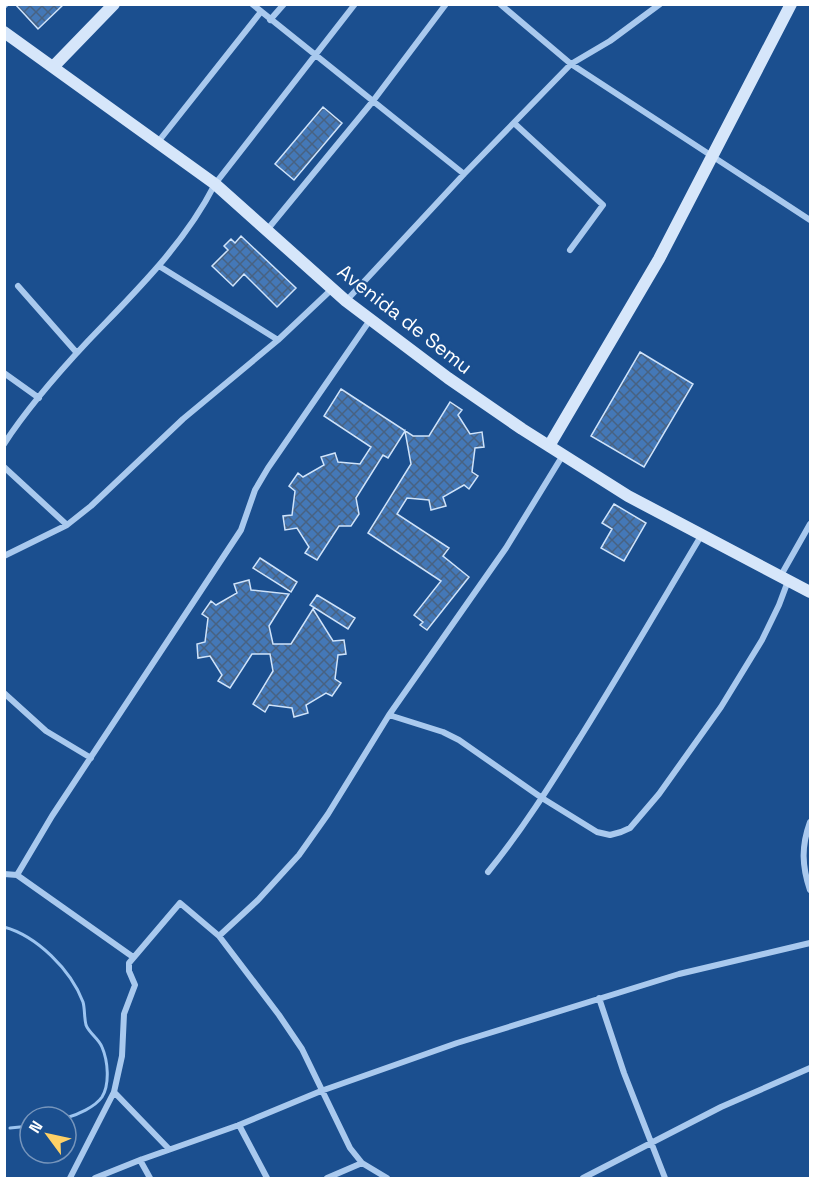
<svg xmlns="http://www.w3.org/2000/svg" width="815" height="1183" font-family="'Space Grotesk',sans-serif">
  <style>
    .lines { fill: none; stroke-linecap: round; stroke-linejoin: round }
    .stream { stroke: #9cc4f0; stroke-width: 3 }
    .building { fill: url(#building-cross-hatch); stroke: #cfe3fa; stroke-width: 1.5 }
    .street { stroke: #a9c9ee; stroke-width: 6 }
    .secondary { stroke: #d6e6fa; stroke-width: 12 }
    .labels { text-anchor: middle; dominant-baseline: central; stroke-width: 4.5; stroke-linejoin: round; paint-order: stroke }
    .street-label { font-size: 20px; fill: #fff; stroke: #1b4f8f }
  </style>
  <defs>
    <pattern id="building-cross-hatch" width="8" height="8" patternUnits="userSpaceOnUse" patternTransform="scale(1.5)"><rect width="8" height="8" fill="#4478b7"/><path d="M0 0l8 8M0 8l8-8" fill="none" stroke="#486282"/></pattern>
  </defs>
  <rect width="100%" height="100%" fill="#1b4f8f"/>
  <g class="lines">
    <!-- stream -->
    <path class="stream" d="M 4,927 C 37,936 71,970 83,1002 C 85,1009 84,1017 86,1025 C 89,1033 99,1039 102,1047 C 108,1061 110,1084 102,1097 C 95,1107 77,1115 66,1118
      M 10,1128 L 30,1126"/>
  </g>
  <!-- building -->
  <path class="building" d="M 15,4 L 64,4 L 38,29 Z
    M 323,107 L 342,123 L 294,180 L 275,164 Z
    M 241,236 L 296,288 L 277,307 L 244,274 L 233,286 L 212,266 L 228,250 L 224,246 L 231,239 L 235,243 Z
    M 640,352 L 693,384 L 644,467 L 591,436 Z
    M 341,389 L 413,436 L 429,436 L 450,402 L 462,410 L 458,415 L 470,434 L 482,432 L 484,447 L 475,448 L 472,472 L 478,476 L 469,489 L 464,485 L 443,497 L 446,506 L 431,510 L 429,500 L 407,498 L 397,514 L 449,548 L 443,556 L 469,577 L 427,630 L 420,625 L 423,622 L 414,615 L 441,581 L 368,533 L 411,464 L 405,431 L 388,458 L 383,455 L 356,498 L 359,514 L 351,526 L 339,526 L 317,560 L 305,553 L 309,547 L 297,528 L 285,530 L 283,516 L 292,515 L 295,491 L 289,486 L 298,473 L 303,477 L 324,465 L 321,457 L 335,453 L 338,462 L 360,464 L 371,447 L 324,416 Z
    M 614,504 L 646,523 L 624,561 L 601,548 L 612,529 L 602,523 Z
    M 260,558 L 297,582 L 291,592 L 253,568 Z
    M 249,580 L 251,590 L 289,594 L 269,626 L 273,644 L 291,644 L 313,609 L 333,641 L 344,640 L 346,654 L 338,655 L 335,679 L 341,683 L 332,696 L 326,693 L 306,705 L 308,713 L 294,717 L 292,708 L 269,705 L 265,712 L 253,704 L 273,671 L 270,654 L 252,654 L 230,688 L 218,681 L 222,675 L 210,656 L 198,658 L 197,644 L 205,642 L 208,618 L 202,614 L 211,601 L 216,605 L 237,593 L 234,584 Z
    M 317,595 L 355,618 L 348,629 L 310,605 Z"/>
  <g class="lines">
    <!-- street -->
    <path class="street" d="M 252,4 L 464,174
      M 500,4 L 571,64 L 810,220
      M 4,6 L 6,4
      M 270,20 L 284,4
      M 514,123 L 603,205 L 570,250
      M 158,142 L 260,13
      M 267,230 L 373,101 L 446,4
      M 159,266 L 278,340
      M 18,286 L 77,353
      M 346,301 L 464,174 L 571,64 L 610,41 L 660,4
      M 4,373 L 39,398
      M 4,444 C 28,407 58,373 88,341 C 135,292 184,245 215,184 L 355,4
      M 4,467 L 67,525
      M 4,556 L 67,525 L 91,506 L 183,419 L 278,340 L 332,289
      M 780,577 L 810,524
      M 4,693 L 46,731 L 91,758
      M 389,715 L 443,732 L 459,740 L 542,798 L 597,832 L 610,835 L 621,832 L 630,828 L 659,794 L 721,707 L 762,640 L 779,605 L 788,581
      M 810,822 C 801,847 802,866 810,890
      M 488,872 C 523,829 551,784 581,736 C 622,670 661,603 701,536
      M 4,874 L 17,875 L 133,957
      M 17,875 L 52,816 L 241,530 L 255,490 L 268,468 L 370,320
      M 219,936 L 258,900 L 299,855 L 328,814 L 389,715 L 506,548 L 563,455
      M 599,998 L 624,1073 L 665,1178
      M 114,1092 L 169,1149
      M 239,1125 L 267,1178
      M 140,1160 L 150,1178
      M 70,1178 L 114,1092 L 122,1056 L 124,1014 L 135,985 L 129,971 L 129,963 L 180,903 L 219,936 L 279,1015 L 302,1049 L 350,1148 L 362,1163 L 387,1178
      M 95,1178 L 140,1160 L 239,1125 L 321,1091 L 457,1043 L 679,974 L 810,943
      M 327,1178 L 362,1163
      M 583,1178 L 721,1107 L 810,1068"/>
    <!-- secondary -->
    <path class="secondary" d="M 4,32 L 215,184 L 346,301 L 448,378 L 522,429 L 628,496 L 810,592
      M 53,67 L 114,4
      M 549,446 L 659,259 L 791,4"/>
  </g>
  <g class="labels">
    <!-- street labels -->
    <g class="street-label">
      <text transform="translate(405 319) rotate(38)">Avenida de Semu</text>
    </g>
  </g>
  <!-- border -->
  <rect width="815" height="1183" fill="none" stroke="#ffffff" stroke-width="12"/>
  <!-- north arrow -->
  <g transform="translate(48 1135) rotate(303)"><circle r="28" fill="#1b4f8f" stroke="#7695bc" stroke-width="1.5"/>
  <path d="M0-4.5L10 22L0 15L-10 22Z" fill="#ffd166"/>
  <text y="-9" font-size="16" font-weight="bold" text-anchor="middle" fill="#ffffff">N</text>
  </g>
</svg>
